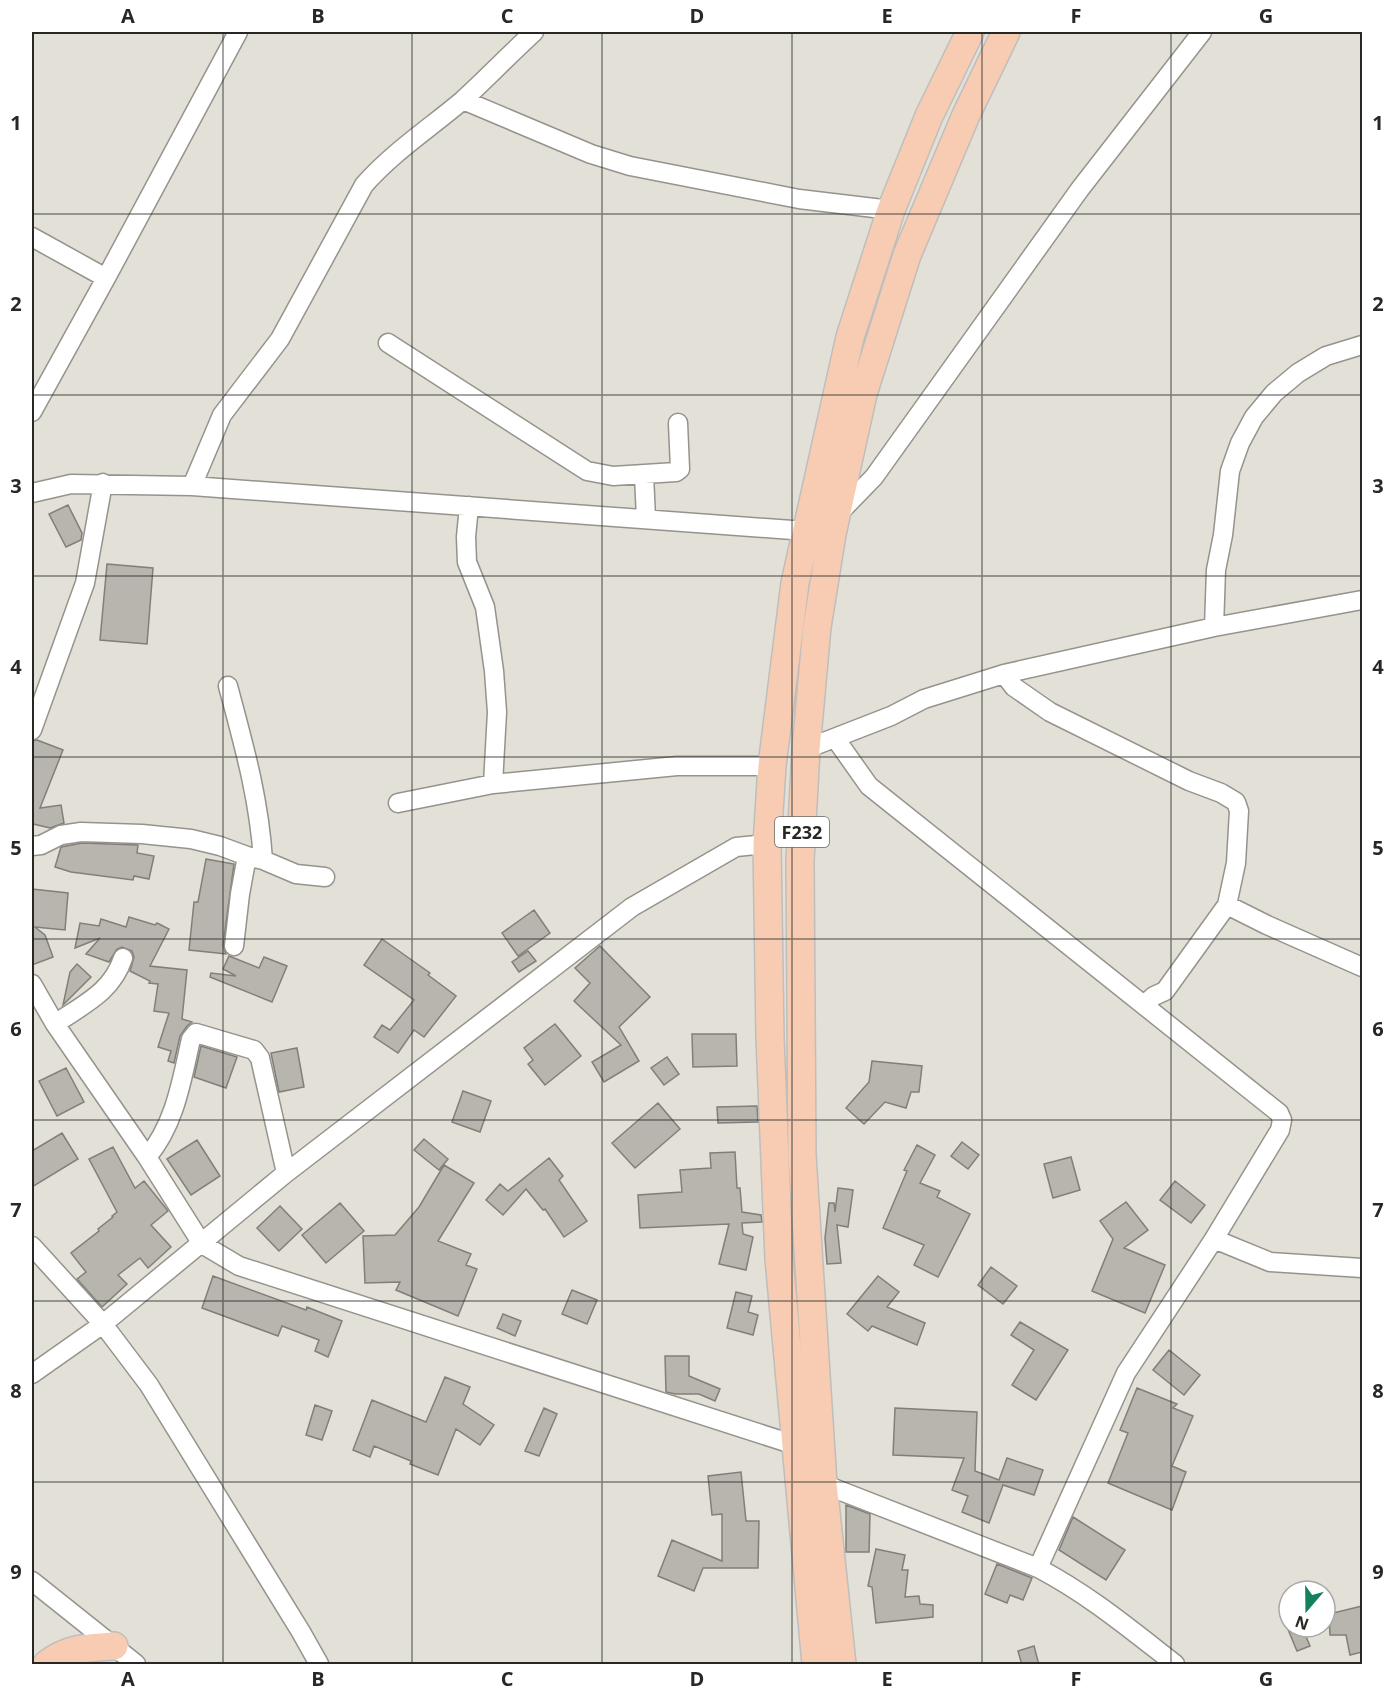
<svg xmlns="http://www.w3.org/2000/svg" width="1394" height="1696" font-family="'Open Sans',sans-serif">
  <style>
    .building { fill: #b7b5ad; stroke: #817f78; stroke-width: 1.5 }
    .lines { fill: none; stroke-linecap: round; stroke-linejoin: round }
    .minor-casing { stroke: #95938b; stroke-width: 21 }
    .highway-casing { stroke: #bebebd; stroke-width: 30 }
    .minor { stroke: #fff; stroke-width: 18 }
    .highway { stroke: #f8ccb2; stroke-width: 27 }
    .grid { fill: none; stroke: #272724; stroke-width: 1.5; stroke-opacity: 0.55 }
    .labels { text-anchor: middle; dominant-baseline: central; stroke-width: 4.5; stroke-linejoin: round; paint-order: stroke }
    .shield { fill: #fff; stroke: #686866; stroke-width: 1.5 }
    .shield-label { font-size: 18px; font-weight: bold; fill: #272724 }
    .neatline { fill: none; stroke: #272724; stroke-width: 2 }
    .grid-label { font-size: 20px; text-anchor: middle; font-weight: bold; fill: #272724 }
  </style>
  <rect width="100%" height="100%" fill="#e2e0d7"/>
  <!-- building -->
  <path class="building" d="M 68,505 L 82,533 L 81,540 L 66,547 L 49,514 Z
    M 107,564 L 153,568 L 147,644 L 100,640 Z
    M 37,740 L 63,750 L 40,808 L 61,805 L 64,823 L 50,828 L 33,824 L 32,828 L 32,741 Z
    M 82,843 L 138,845 L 137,853 L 154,856 L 149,879 L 134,876 L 133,880 L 71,872 L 55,867 L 61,847 Z
    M 206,859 L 234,864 L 223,945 L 226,954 L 189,950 L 194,902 L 198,902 Z
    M 32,889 L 68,893 L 65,930 L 35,927 L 45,935 L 53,957 L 32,965 Z
    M 534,910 L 550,933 L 518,956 L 502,933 Z
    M 129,917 L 155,925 L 157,923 L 169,929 L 150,966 L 187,970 L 182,1019 L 192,1022 L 187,1026 L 180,1036 L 174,1063 L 168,1061 L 171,1051 L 158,1047 L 169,1013 L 154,1011 L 158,984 L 149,983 L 150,981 L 130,971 L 134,957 L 132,951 L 122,947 L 117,949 L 109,962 L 86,954 L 100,938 L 75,948 L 80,923 L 99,926 L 101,919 L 126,927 Z
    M 382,939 L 430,973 L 428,975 L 456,996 L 424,1037 L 414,1030 L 398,1053 L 374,1037 L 382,1025 L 390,1030 L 414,1000 L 364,965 Z
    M 600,946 L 650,997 L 619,1027 L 639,1061 L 604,1082 L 592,1062 L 621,1045 L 574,1001 L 590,983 L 575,968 Z
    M 528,951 L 536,961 L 519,972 L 512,962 Z
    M 229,956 L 259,968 L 264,957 L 287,966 L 272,1002 L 210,977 L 211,973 L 236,976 L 223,969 Z
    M 77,964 L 91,977 L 63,1005 L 70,972 Z
    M 555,1024 L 581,1056 L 545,1085 L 528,1064 L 533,1060 L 524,1048 Z
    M 692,1034 L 736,1034 L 737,1066 L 693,1067 Z
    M 201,1046 L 237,1057 L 226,1088 L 194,1077 Z
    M 297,1048 L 304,1087 L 279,1092 L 271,1053 Z
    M 667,1057 L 679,1074 L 664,1085 L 651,1068 Z
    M 872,1061 L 922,1066 L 919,1092 L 911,1092 L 906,1108 L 885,1102 L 864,1124 L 846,1108 L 869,1082 Z
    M 66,1068 L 84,1102 L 57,1116 L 39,1081 Z
    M 463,1091 L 491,1101 L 480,1132 L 452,1122 Z
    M 658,1103 L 680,1129 L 635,1168 L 612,1143 Z
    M 757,1106 L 758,1122 L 718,1123 L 717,1107 Z
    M 62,1133 L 78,1159 L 32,1187 L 32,1151 Z
    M 424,1139 L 448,1159 L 439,1170 L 414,1150 Z
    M 197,1140 L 220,1176 L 191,1195 L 167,1159 Z
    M 962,1142 L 979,1155 L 968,1169 L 951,1156 Z
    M 917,1145 L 935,1155 L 920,1183 L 940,1191 L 937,1197 L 970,1214 L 938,1277 L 914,1265 L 924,1245 L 883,1228 L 907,1171 L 904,1170 Z
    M 113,1147 L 135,1188 L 144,1181 L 168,1211 L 151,1225 L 171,1247 L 148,1268 L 140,1258 L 118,1275 L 127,1284 L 102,1307 L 77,1279 L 86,1272 L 71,1253 L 99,1231 L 98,1229 L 113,1217 L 112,1216 L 117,1212 L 89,1159 Z
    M 735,1152 L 737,1188 L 740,1188 L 742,1212 L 761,1215 L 762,1222 L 742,1223 L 743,1234 L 753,1237 L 746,1270 L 719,1264 L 729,1224 L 640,1228 L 638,1195 L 682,1192 L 680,1170 L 711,1168 L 710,1153 Z
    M 1071,1157 L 1080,1190 L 1053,1198 L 1044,1164 Z
    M 549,1158 L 563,1176 L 559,1180 L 587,1221 L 564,1237 L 545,1209 L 543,1210 L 526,1189 L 503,1215 L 486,1200 L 500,1184 L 508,1191 Z
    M 444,1165 L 474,1183 L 438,1241 L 471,1254 L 466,1265 L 477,1269 L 458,1316 L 396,1290 L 400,1282 L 365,1283 L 363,1236 L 395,1235 L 419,1207 Z
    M 1175,1181 L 1205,1205 L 1191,1223 L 1160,1200 Z
    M 838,1188 L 853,1190 L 848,1227 L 837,1225 L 841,1263 L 827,1264 L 825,1238 L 829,1203 L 834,1203 L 835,1212 Z
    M 1126,1202 L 1148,1230 L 1124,1248 L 1165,1265 L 1145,1313 L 1092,1291 L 1113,1239 L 1100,1221 Z
    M 340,1203 L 364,1231 L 326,1263 L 302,1235 Z
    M 280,1206 L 302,1229 L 279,1251 L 257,1228 Z
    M 991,1267 L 1017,1286 L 1003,1304 L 978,1285 Z
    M 213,1276 L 306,1310 L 307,1307 L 342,1321 L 328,1357 L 315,1351 L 319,1340 L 282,1326 L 278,1336 L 202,1308 Z
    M 878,1276 L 899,1292 L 887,1307 L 925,1323 L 917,1345 L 872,1326 L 868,1331 L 847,1314 Z
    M 572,1290 L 597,1300 L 587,1324 L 562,1314 Z
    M 736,1292 L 752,1296 L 748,1312 L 758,1315 L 753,1335 L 727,1328 Z
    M 503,1314 L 521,1321 L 515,1336 L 497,1328 Z
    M 1020,1322 L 1068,1350 L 1036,1400 L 1012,1385 L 1034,1350 L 1011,1335 Z
    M 1169,1350 L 1200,1375 L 1184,1395 L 1153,1370 Z
    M 665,1356 L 689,1356 L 689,1376 L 720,1389 L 715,1401 L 699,1394 L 675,1394 L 666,1392 Z
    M 445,1377 L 470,1387 L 463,1404 L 494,1425 L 480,1445 L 456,1429 L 438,1475 L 410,1464 L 411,1461 L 374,1446 L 370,1457 L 353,1450 L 372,1400 L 426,1422 Z
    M 1137,1388 L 1177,1404 L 1173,1408 L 1193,1416 L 1172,1466 L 1186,1472 L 1172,1510 L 1108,1483 L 1128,1433 L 1120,1430 Z
    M 315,1405 L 332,1411 L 322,1440 L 306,1435 Z
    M 544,1408 L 557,1414 L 539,1456 L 525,1451 Z
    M 895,1408 L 977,1412 L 975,1471 L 999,1480 L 1007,1458 L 1043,1470 L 1034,1495 L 1003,1485 L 989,1523 L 962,1512 L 968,1496 L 952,1490 L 964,1458 L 893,1455 Z
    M 741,1472 L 746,1521 L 759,1521 L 758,1568 L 703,1568 L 694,1591 L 658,1576 L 672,1540 L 722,1561 L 722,1514 L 712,1515 L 708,1476 Z
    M 846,1505 L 870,1514 L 869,1552 L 846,1552 Z
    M 1073,1517 L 1125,1550 L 1106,1580 L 1059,1550 Z
    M 876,1549 L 905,1555 L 902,1570 L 908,1570 L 905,1597 L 919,1596 L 920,1604 L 933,1605 L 933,1617 L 876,1623 L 872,1587 L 868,1586 Z
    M 997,1564 L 1032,1578 L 1023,1600 L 1010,1595 L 1007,1603 L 985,1594 Z
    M 1362,1606 L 1362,1652 L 1350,1655 L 1346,1635 L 1330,1635 L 1329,1614 Z
    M 1287,1627 L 1302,1627 L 1310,1646 L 1297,1651 Z
    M 1034,1646 L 1039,1665 L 1022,1665 L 1018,1651 Z"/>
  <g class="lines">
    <defs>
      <path id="minor" d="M 463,100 L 591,154 L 630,166 L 799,199 L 891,210
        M 32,237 L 106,278
        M 388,343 L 587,471 L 613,476 L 676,472 L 680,469 L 678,423
        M 32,412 L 106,278 L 238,32
        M 644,475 L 646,518
        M 192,486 L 222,415 L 280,339 L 364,185 C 393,152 430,128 463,100 C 487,78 510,54 534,32
        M 32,493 L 71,484 L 192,486 L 806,531 L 836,516 L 874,477 L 1080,189 L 1202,32
        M 469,506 L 466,537 L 467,562 L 485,607 L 494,671 L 497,712 L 493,784
        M 1214,627 L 1216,570 L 1223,535 L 1230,471 L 1240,443 L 1254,417 L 1274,393 L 1298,373 L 1326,356 L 1362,345
        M 1004,674 L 1014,687 L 1050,712 L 1189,781 L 1221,793 L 1236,802 L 1239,811 L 1236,863 L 1227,905 L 1165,991 L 1154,996 L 1144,1005
        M 228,686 C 244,746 259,798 263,860
        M 32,730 L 85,583 L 103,483
        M 835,738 L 869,786 L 1279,1113 L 1282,1120 L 1280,1130 L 1214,1239 L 1126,1373 L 1038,1568
        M 806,749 L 891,716 L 924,699 L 1004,674 L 1214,627 L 1362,600
        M 398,803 L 493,784 L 677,766 L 772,766
        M 32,846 L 41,845 L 61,835 L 81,832 L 142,834 L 191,839 L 220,846 L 247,856 L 263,860 L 296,874 L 325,877
        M 1227,905 L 1267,925 L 1362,967
        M 234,946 L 240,894 L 247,856
        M 32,984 L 55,1024 L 147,1157 L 202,1244 L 239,1266 L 795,1445
        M 55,1024 C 84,1004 112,992 123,958
        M 147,1157 C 175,1125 182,1079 191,1039 L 196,1033 L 254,1050 L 260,1058 L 286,1173
        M 1214,1239 L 1270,1262 L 1362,1268
        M 32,1246 L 103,1324 L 149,1385 L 301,1632 L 319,1664
        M 32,1374 L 103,1324 L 286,1173 L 632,907 L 736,847 L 767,844
        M 823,1484 L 1038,1568 C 1088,1594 1130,1629 1175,1664
        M 32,1581 L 136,1664"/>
      <path id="highway" d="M 47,1664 C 69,1647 87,1648 114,1646
        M 816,1664 L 779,1259 L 770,1038 L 767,844 L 772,766 L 795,583 L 850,337 L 891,210 L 929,116 L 970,32
        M 842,1664 L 823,1484 L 802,1155 L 800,861 L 806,749 L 817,627 L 832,534 L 863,394 L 907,255 L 966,115 L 1006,32"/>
    </defs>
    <!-- minor casing -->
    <use href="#minor" class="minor-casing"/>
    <!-- highway casing -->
    <use href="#highway" class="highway-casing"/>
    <!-- minor -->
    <use href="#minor" class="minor"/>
    <!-- highway -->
    <use href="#highway" class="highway"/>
  </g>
  <!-- grid -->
  <path class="grid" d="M 223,32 L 223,1664M 412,32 L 412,1664M 602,32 L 602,1664M 792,32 L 792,1664M 982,32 L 982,1664M 1171,32 L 1171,1664M 32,214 L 1362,214M 32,395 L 1362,395M 32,576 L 1362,576M 32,757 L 1362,757M 32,939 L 1362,939M 32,1120 L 1362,1120M 32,1301 L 1362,1301M 32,1482 L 1362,1482"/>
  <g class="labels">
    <!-- shield labels -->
    <rect class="shield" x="775" y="817" width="54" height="30" rx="4.5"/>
    <g class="shield-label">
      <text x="802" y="832">F232</text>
    </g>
  </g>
  <!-- border -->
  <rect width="1394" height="1696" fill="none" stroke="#ffffff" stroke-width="66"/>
  <!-- north arrow -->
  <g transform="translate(1307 1609) rotate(200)"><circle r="28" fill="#ffffff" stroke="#a9a9a7" stroke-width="1.5"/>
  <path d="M0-4.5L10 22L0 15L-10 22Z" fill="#14815e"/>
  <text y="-9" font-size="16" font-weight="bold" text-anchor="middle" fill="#272724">N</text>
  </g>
  <rect x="33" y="33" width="1328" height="1630" class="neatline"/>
  <g class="grid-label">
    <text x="128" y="23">A</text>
    <text x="318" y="23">B</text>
    <text x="507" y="23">C</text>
    <text x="697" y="23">D</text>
    <text x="887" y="23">E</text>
    <text x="1076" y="23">F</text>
    <text x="1266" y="23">G</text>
    <text x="16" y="130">1</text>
    <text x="1378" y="130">1</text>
    <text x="16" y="311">2</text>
    <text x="1378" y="311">2</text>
    <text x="16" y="493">3</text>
    <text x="1378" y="493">3</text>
    <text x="16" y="674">4</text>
    <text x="1378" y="674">4</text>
    <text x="16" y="855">5</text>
    <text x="1378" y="855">5</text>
    <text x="16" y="1036">6</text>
    <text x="1378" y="1036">6</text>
    <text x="16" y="1217">7</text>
    <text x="1378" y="1217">7</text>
    <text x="16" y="1398">8</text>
    <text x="1378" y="1398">8</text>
    <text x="16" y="1579">9</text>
    <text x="1378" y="1579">9</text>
    <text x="128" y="1686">A</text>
    <text x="318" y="1686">B</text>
    <text x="507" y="1686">C</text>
    <text x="697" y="1686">D</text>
    <text x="887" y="1686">E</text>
    <text x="1076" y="1686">F</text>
    <text x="1266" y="1686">G</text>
  </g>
</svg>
